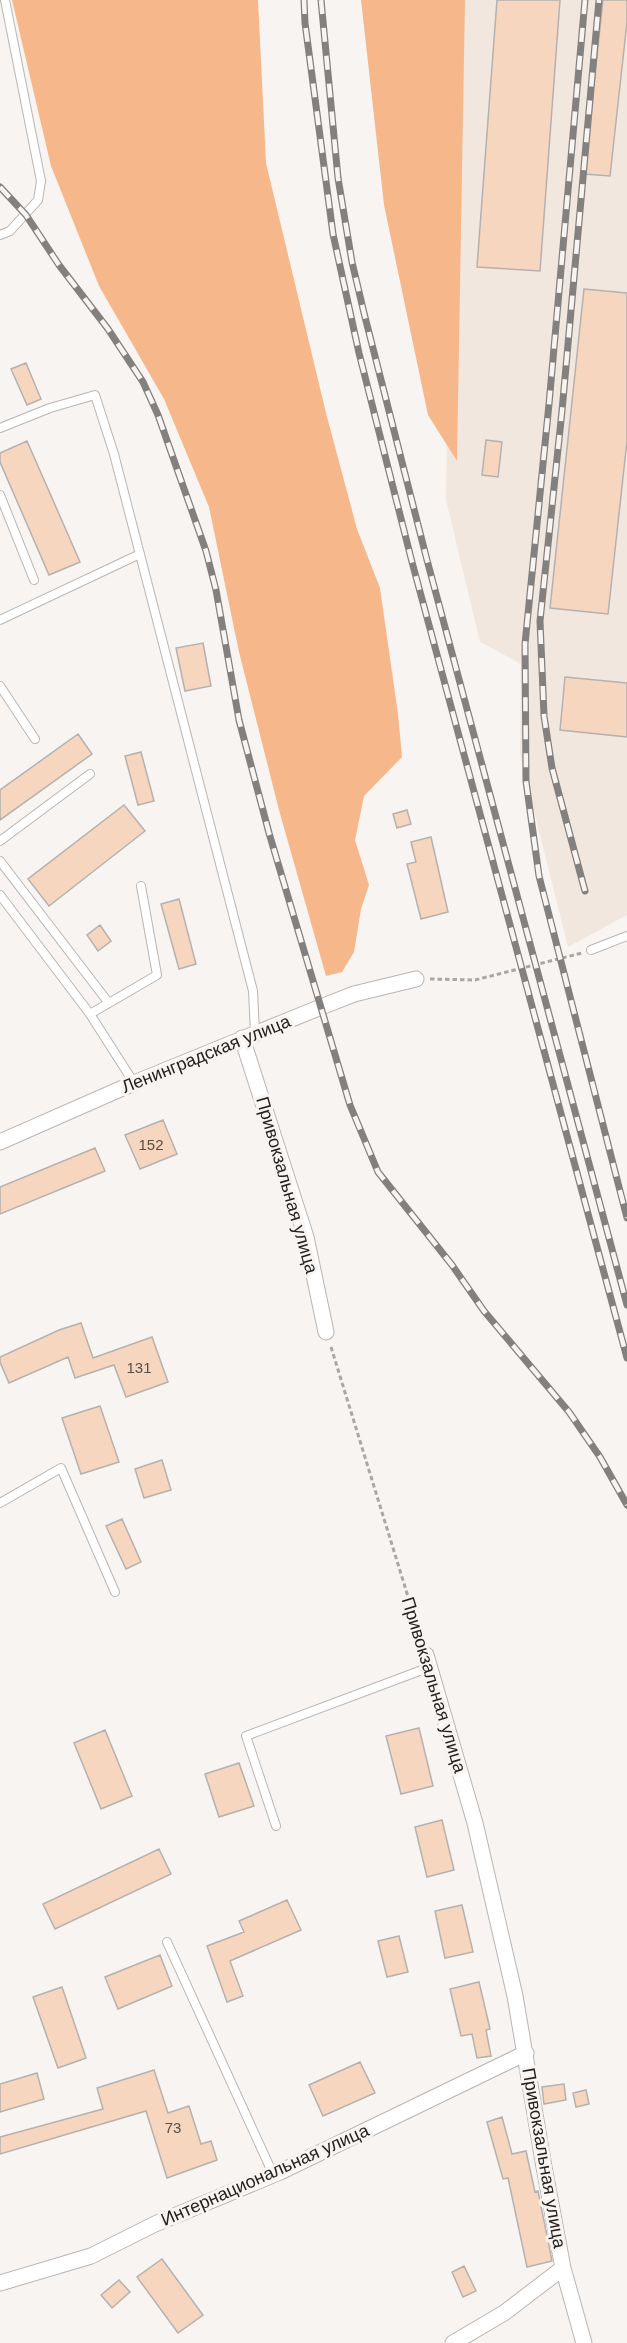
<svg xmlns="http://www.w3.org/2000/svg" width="627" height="2343" font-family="Helvetica,sans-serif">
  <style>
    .built { fill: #f2e7df }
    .green { fill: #f6b88b }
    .building { fill: #f7d6bf; stroke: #b5b1ae; stroke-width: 1.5 }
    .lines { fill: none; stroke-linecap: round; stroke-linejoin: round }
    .lane-casing { stroke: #b9b5b2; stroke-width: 10 }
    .street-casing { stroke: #b9b5b2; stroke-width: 17 }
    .path { stroke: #a9a6a3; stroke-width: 3; stroke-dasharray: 4.5 3; stroke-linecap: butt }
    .lane { stroke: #fff; stroke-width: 8 }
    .street { stroke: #fff; stroke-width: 15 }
    .rail-casing { stroke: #83817f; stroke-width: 7 }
    .rail { stroke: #f8f4f1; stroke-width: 4.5; stroke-dasharray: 14; stroke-linecap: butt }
    .labels { text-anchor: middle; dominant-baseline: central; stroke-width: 6; stroke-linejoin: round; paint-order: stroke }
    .number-label { font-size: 15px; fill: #594f48 }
    .street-label { font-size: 18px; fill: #242221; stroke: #f8f4f1 }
  </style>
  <rect width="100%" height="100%" fill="#f8f4f1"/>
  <!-- built -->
  <path class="built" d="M 453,0 L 627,0 L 627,915 L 568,947 L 520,755 L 521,664 L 480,642 L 446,500 Z"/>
  <!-- green -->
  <path class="green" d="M 12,0 L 258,0 L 266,163 L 326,413 L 357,529 L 380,588 L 398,714 L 402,757 L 364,796 L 355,840 L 369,885 L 361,909 L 354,952 L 342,972 L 326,976 L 279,810 L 239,652 L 209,507 L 164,399 L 99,286 L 51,166 Z
    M 361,0 L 465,0 L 457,461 L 428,415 L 384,205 Z"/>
  <!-- building -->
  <path class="building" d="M 497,0 L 560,0 L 540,271 L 477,267 Z
    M 603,0 L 627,0 L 627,22 L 610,176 L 584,174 Z
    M 584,289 L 627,293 L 627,441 L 608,614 L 550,608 Z
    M 26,363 L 41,399 L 27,405 L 11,369 Z
    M 486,440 L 502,442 L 498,477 L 482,475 Z
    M 27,441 L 80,562 L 49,575 L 0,462 L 0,453 Z
    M 203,643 L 211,686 L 185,691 L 176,648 Z
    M 565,677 L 627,683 L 627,737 L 560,730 Z
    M 78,734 L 92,754 L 0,820 L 0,790 Z
    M 141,752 L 154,801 L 138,805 L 125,756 Z
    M 124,805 L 145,831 L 49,906 L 28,879 Z
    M 407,810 L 411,824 L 397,828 L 393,814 Z
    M 431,837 L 448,912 L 421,919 L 407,864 L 416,862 L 411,842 Z
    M 179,899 L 196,964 L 179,969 L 161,904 Z
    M 100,925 L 111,941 L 98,951 L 87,935 Z
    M 163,1120 L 177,1154 L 140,1169 L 125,1135 Z
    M 95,1148 L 105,1171 L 0,1214 L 0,1187 Z
    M 81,1323 L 93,1358 L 152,1337 L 168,1382 L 126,1397 L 114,1365 L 75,1378 L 68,1357 L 9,1383 L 0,1362 L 0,1357 L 59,1330 Z
    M 100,1406 L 119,1462 L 81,1474 L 62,1418 Z
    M 162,1460 L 171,1490 L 144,1498 L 135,1469 Z
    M 122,1519 L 141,1562 L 126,1569 L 106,1526 Z
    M 419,1728 L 433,1786 L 401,1794 L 386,1736 Z
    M 105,1730 L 132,1796 L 101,1809 L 74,1743 Z
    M 239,1763 L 254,1806 L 219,1817 L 205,1774 Z
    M 442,1820 L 454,1870 L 427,1877 L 415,1827 Z
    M 159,1849 L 171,1874 L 55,1929 L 43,1904 Z
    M 287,1900 L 301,1930 L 230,1961 L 243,1996 L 227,2002 L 207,1946 L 244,1932 L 239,1921 Z
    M 462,1905 L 473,1952 L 445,1958 L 435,1911 Z
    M 399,1936 L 408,1972 L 387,1977 L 378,1941 Z
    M 160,1955 L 172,1986 L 118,2009 L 105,1977 Z
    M 479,1982 L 490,2029 L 486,2030 L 491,2056 L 477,2058 L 472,2034 L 461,2036 L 450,1989 Z
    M 62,1987 L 86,2058 L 58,2068 L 33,1997 Z
    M 360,2062 L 375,2093 L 323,2116 L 309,2085 Z
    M 154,2070 L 168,2113 L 189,2106 L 201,2144 L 211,2141 L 217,2160 L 167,2178 L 146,2111 L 0,2154 L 0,2137 L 103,2109 L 97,2088 Z
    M 37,2073 L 44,2099 L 0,2112 L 0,2084 Z
    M 564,2084 L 566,2100 L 544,2104 L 542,2087 Z
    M 586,2090 L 589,2104 L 576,2107 L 573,2093 Z
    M 502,2117 L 512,2154 L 526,2151 L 535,2192 L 538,2191 L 552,2261 L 527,2267 L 508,2178 L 503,2179 L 487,2122 Z
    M 162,2259 L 203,2315 L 178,2333 L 137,2277 Z
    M 464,2266 L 476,2291 L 463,2297 L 452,2272 Z
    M 119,2280 L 130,2292 L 112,2308 L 101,2295 Z"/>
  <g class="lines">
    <defs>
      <path id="lane" d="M 0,235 L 10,231 L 38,200 L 41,181 L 5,0
        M 0,428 L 50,408 L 95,395 L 114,454 L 253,991 L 255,1033
        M 0,495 L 34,580
        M 0,620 L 140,554
        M 0,686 L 35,739
        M 0,841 L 90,774
        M 0,861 L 108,1002
        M 0,895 L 90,1014 L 134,1083
        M 591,950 L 627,936
        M 90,1014 L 157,975 L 141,886
        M 0,1503 L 61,1468 L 115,1592
        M 276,1826 L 246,1736 L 430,1667
        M 167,1942 L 273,2174"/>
      <path id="street" d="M 242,1038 L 306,1237 L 326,1332
        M 0,1142 L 134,1083 L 321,1007 L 354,994 L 416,979
        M 426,1655 L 475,1823 L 515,1996 L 544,2167 L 563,2268 L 584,2343
        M 0,2283 L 91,2256 L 155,2224 L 280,2172 L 526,2053
        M 453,2343 L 504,2313 L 563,2268"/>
    </defs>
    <!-- lane casing -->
    <use href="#lane" class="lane-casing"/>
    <!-- street casing -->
    <use href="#street" class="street-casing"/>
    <!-- path -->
    <path class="path" d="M 430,979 L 475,980 L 582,953
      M 331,1347 L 422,1642"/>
    <!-- lane -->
    <use href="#lane" class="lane"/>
    <!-- street -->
    <use href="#street" class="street"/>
    <defs>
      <path id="rail" d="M 304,0 L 305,23 L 333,234 L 359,353 L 412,562 L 627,1358
        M 321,0 L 338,178 L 352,262 L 364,313 L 427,560 L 627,1305
        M 585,0 L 549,404 L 525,644 L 526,781 L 539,876 L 627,1218
        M 0,187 L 26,215 L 59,265 L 108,329 L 143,382 L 158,415 L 206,551 L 216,590 L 239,720 L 269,833 L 350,1105 L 378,1172 L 452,1265 L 484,1311 L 569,1412 L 600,1457 L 627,1505
        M 585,891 L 552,768 L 544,716 L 540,621 L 562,411 L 599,0"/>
    </defs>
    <!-- rail casing -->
    <use href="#rail" class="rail-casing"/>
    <!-- rail -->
    <use href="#rail" class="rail"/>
  </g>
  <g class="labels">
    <!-- number labels -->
    <g class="number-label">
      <text x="151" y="1144">152</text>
      <text x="139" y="1367">131</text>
      <text x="173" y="2127">73</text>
    </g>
    <!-- street labels -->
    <g class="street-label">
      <text transform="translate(206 1054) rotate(-22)">Ленинградская улица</text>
      <text transform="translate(287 1185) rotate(74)">Привокзальная улица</text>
      <text transform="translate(434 1685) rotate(73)">Привокзальная улица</text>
      <text transform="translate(544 2158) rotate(80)">Привокзальная улица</text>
      <text transform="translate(265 2175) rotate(-24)">Интернациональная улица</text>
    </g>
  </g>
</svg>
